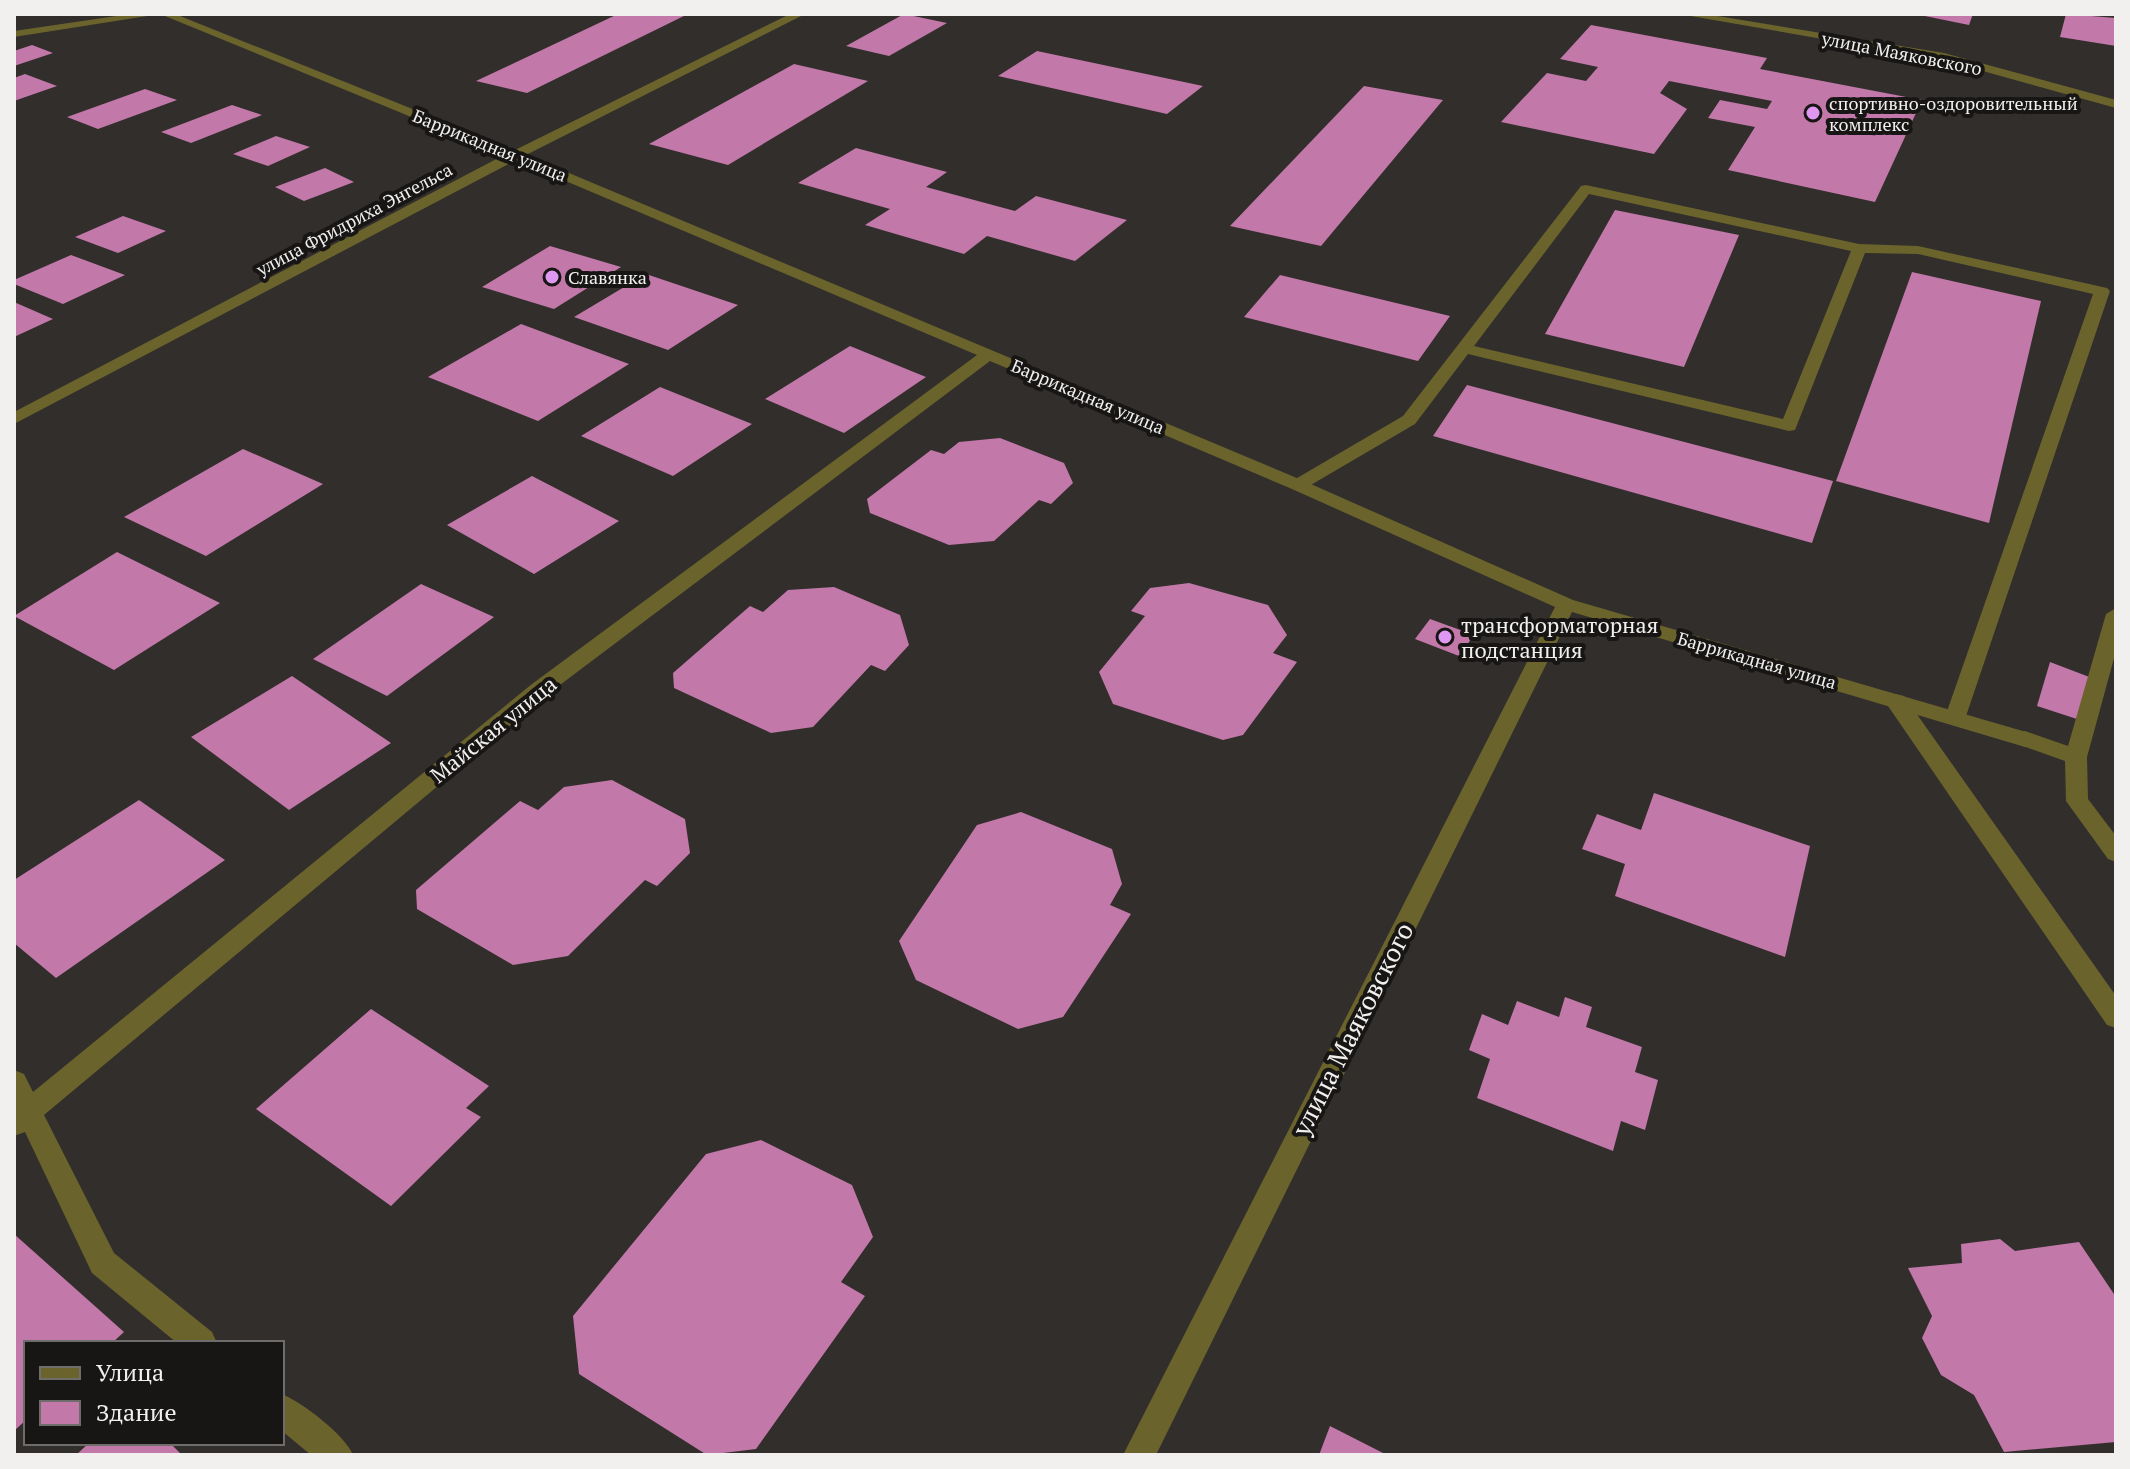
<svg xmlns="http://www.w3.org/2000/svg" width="2130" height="1469" font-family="'PT Serif',serif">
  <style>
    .building { fill: #c278a8 }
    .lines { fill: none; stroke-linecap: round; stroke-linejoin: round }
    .service { fill: #6b632c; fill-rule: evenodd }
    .minor { fill: #6b632c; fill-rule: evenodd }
    .poi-dot { fill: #de98f2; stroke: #181615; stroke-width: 3 }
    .labels { text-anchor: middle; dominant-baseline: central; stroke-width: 8; stroke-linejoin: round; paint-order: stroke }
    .far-street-label { font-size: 18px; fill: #f2f0ee; stroke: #181615 }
    .far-poi-label { font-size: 18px; fill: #f2f0ee; stroke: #181615; text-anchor: start }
    .poi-label { font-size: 22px; fill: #f2f0ee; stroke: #181615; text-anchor: start }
    .street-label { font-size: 22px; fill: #f2f0ee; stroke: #181615 }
    .near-street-label { font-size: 26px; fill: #f2f0ee; stroke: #181615 }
  </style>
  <rect width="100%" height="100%" fill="#312e2c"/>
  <!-- building -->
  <path class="building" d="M 618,14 L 688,14 L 527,93 L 476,81 Z
    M 904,14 L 947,23 L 889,56 L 846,46 Z
    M 1915,14 L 1973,14 L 1969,25 Z
    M 2066,14 L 2116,18 L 2116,46 L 2060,37 Z
    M 1591,25 L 1767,58 L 1760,69 L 1922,100 L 1875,202 L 1728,170 L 1755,127 L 1708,118 L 1720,100 L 1767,109 L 1772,101 L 1669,81 L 1660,93 L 1687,109 L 1654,154 L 1501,122 L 1547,73 L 1586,81 L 1598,67 L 1560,59 Z
    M 32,45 L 53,53 L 14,66 L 14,51 Z
    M 1037,51 L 1203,86 L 1167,114 L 998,76 Z
    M 794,64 L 868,81 L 728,165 L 649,144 Z
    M 25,74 L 57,86 L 14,101 L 14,78 Z
    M 1364,86 L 1443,100 L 1321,246 L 1230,226 Z
    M 145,89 L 177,100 L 98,129 L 67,117 Z
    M 232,105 L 262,115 L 191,143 L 161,132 Z
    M 276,136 L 310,147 L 268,166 L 233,154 Z
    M 856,148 L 947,172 L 926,187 L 1015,211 L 1036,196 L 1127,220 L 1075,261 L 987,236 L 964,254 L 865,225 L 890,209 L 798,183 Z
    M 325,168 L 354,182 L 304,201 L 275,187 Z
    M 1615,210 L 1739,235 L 1684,367 L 1545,334 Z
    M 123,216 L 166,231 L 118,253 L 75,237 Z
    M 550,246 L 621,267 L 554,309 L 482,287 Z
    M 71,255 L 125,275 L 63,304 L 14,284 L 14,280 Z
    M 1912,272 L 2041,301 L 1989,523 L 1836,481 Z
    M 646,274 L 738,305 L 668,350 L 574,317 Z
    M 1280,275 L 1450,316 L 1418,361 L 1244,317 Z
    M 14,302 L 53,319 L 14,337 Z
    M 521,324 L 629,364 L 538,421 L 428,377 Z
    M 850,346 L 926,377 L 844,433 L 765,399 Z
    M 1467,385 L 1833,481 L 1812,543 L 1433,436 Z
    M 660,387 L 752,424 L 673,476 L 581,436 Z
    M 1000,438 L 1064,463 L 1073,483 L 1051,504 L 1039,500 L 994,541 L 949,545 L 870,513 L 867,499 L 931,450 L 944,454 L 959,442 Z
    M 243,449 L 323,484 L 206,556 L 124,517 Z
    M 532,476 L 619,521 L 534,574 L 447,525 Z
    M 117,552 L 220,603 L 114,670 L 14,616 Z
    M 1189,583 L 1268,605 L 1287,635 L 1273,653 L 1297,662 L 1243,735 L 1223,740 L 1113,704 L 1099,672 L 1145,616 L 1131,611 L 1150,588 Z
    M 421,584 L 494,617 L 387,696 L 313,659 Z
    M 834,587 L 900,615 L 909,645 L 885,671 L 871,665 L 813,727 L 771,733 L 674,688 L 673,673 L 750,606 L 763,612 L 788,590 Z
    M 1430,619 L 1474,635 L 1459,656 L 1415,639 Z
    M 2050,662 L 2092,678 L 2080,720 L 2037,706 Z
    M 292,676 L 391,743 L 289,810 L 191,737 Z
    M 612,780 L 685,819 L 690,853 L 657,886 L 645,880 L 568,956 L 513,965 L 417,909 L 416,890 L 520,801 L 538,810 L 564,787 Z
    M 1654,793 L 1810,846 L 1785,957 L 1615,896 L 1625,864 L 1582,849 L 1597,814 L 1641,830 Z
    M 139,800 L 225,860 L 56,978 L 14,943 L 14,880 Z
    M 1021,812 L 1112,849 L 1122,884 L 1110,905 L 1131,914 L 1063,1017 L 1018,1029 L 916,980 L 899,941 L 977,825 Z
    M 1565,997 L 1592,1007 L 1586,1027 L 1642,1047 L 1635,1072 L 1658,1080 L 1645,1130 L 1621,1121 L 1613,1151 L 1477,1098 L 1490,1059 L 1469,1050 L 1482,1014 L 1508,1025 L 1517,1001 L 1559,1017 Z
    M 371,1009 L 489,1086 L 466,1108 L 481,1117 L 391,1206 L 256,1109 Z
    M 761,1140 L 852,1185 L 873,1237 L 841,1282 L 865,1296 L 756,1449 L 707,1455 L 579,1374 L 573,1316 L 706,1154 Z
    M 14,1234 L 124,1332 L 112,1343 L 26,1343 L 26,1420 L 14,1431 Z
    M 2000,1239 L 2015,1251 L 2079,1242 L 2116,1297 L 2116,1442 L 2004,1452 L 1974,1395 L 1941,1375 L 1922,1338 L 1932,1316 L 1908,1268 L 1962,1263 L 1961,1244 Z
    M 1330,1426 L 1387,1455 L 1319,1455 Z
    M 89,1443 L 170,1443 L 182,1455 L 76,1455 Z"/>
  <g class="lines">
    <!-- service -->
    <path class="service" d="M 1679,14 L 1705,14 L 1944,53 L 2116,100 L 2116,108 L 1943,60 Z
      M 1586,185 L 1859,244 L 1918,246 L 2107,288 L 2110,291 L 1964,722 L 1948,722 L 1945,717 L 2093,294 L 1918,254 L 1865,253 L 1795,430 L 1789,431 L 1468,354 L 1415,424 L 1304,489 L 1292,489 L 1289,485 L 1292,481 L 1403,416 L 1581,186 ZM 1589,194 L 1851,251 L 1783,419 L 1474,346 Z
      M 2116,608 L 2116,651 L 2087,757 L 2088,799 L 2116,836 L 2116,862 L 2108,859 L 2066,801 L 2065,761 L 2017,744 L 2014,739 L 2017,734 L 2025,731 L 2068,746 L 2106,614 Z
      M 1896,694 L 1904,696 L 2116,996 L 2116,1028 L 2107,1025 L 1888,706 L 1885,701 L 1888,696 Z"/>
    <!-- minor -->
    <path class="minor" d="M 130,14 L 175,14 L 515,150 L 790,14 L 805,14 L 526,155 L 1304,481 L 1573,600 L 2033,734 L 2036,739 L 2033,744 L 2025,747 L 1572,612 L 1156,1455 L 1123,1455 L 1555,607 L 1292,489 L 990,361 L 548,694 L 44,1115 L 114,1253 L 212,1332 L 217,1343 L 177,1343 L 92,1273 L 25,1132 L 14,1136 L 14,1070 L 24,1074 L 33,1092 L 532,684 L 977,355 L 516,160 L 14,424 L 14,412 L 504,155 L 160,14 L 14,37 L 14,31 Z
      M 282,1394 C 303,1403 345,1435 353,1455 L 311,1455 L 282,1431 Z"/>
  </g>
  <!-- markers -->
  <g class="poi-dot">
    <circle cx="1813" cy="113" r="8"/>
    <circle cx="552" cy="277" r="8"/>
    <circle cx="1445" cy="637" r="8"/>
  </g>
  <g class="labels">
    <!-- far-street labels -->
    <g class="far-street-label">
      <text transform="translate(1902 53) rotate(11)">улица Маяковского</text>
      <text transform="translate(490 145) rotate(22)">Баррикадная улица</text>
      <text transform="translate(354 219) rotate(-28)">улица Фридриха Энгельса</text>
      <text transform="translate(1088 396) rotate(23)">Баррикадная улица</text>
      <text transform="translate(1757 660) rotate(16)">Баррикадная улица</text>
    </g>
    <!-- far-poi labels -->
    <g class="far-poi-label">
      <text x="1829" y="103">спортивно-оздоровительный<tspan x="1829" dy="21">комплекс</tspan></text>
      <text x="568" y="277">Славянка</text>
    </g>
    <!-- poi labels -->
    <g class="poi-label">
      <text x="1461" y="624">трансформаторная<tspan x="1461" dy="25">подстанция</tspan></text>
    </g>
    <!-- street labels -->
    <g class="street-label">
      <text transform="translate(493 729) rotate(-39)">Майская улица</text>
    </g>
    <!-- near-street labels -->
    <g class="near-street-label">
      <text transform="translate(1352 1029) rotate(-63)">улица Маяковского</text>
    </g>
  </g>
  <!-- border -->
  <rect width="2130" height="1469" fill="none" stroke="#f2f0ee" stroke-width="32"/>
  <!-- legend -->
  <rect x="24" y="1341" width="260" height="104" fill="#181615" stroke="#6f6d6c" stroke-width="2"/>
  <rect x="40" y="1367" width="40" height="12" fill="#6b632c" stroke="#6f6d6c" stroke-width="2"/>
  <text x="96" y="1381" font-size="24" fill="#f2f0ee">Улица</text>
  <rect x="40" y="1401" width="40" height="24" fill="#c278a8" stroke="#6f6d6c" stroke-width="2"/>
  <text x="96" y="1421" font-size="24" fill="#f2f0ee">Здание</text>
</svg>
